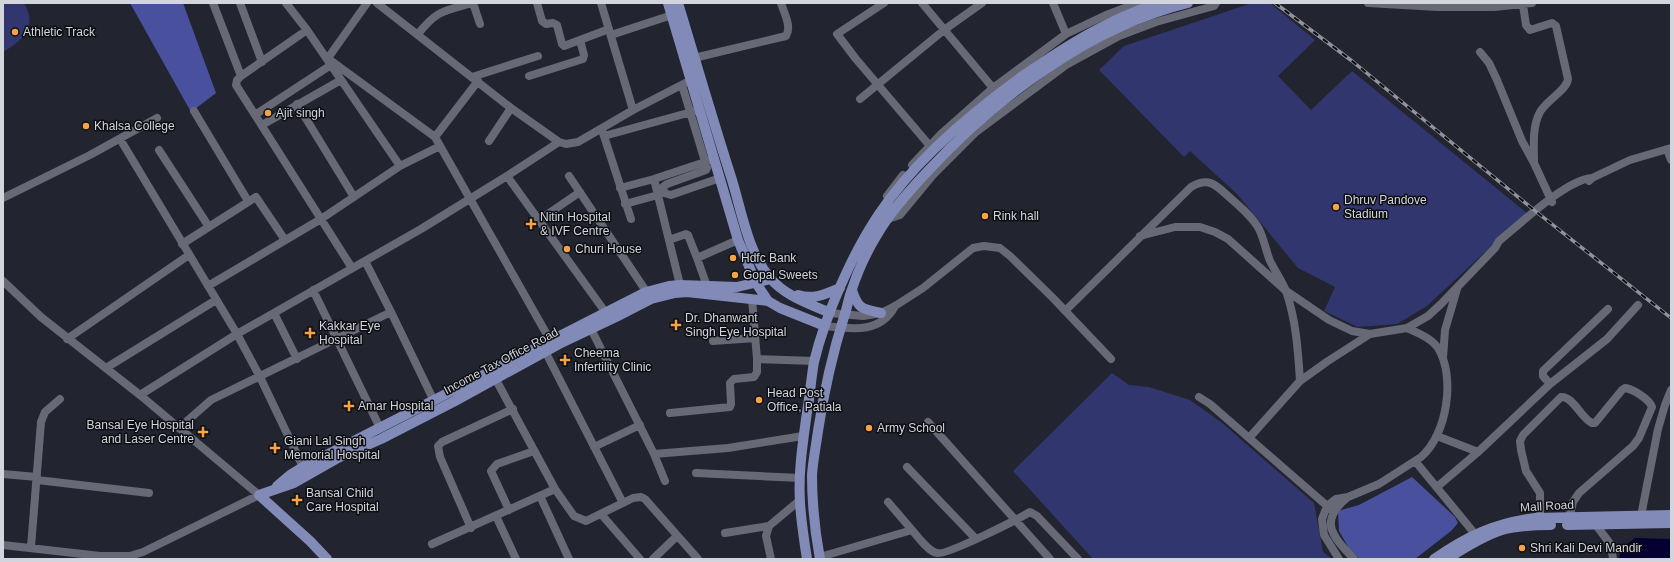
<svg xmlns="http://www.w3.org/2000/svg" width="1674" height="562" font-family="Helvetica,sans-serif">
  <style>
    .green { fill: #31366f }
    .forest { fill: #49519e }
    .water { fill: #060032 }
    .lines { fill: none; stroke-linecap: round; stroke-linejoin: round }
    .minor { stroke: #676a76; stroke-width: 8 }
    .major { stroke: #828ab7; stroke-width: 10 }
    .rail-casing { stroke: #91939b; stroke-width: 3.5 }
    .rail { stroke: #0d0e12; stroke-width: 2; stroke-dasharray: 6; stroke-linecap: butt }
    .poi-dot { fill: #f5a345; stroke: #0d0e12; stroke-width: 1.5 }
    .labels { text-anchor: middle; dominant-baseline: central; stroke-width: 3; stroke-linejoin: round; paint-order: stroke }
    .poi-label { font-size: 12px; fill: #d3d5dc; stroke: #0d0e12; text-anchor: start }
    .street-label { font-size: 12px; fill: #d3d5dc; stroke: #0d0e12 }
  </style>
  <rect width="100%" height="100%" fill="#22242f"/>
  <!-- green -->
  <path class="green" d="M 3,3 L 24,3 C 38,26 23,41 3,52 Z
    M 1252,3 L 1270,3 L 1315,40 L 1278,76 L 1311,110 L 1352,71 L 1527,213 L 1427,306 L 1397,324 L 1358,327 L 1324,311 L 1335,287 L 1298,268 L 1237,194 L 1190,151 L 1184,157 L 1099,70 L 1124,46 Z
    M 1112,373 L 1129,385 L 1149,387 L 1190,400 L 1221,422 L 1314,503 L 1323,552 L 1332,559 L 1093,559 L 1013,471 Z"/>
  <!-- forest -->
  <path class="forest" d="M 130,3 L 183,3 L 216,93 L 191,112 Z
    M 1412,477 L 1455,517 L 1458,523 L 1451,531 L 1415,559 L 1360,559 L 1350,550 L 1339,531 L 1338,511 L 1359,505 Z"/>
  <!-- water -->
  <path class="water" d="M 1635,538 L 1671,539 L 1671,559 L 1619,559 C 1620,549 1627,544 1635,538 Z"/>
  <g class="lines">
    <!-- minor -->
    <path class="minor" d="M 213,3 L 241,76
      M 240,3 L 262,62
      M 377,3 L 511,108 L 559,142
      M 473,3 L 480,24
      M 537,3 L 542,21 L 546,24 L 553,23 L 557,25 L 562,44 L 564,46 L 609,29
      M 601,3 L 633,110
      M 884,3 L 837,34 L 856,59 L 930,146
      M 1053,3 L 1066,34
      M 1368,3 L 1437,7 L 1494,7 L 1532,3
      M 1523,5 L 1526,25 L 1530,30 L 1552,23 L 1556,26 L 1568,79 C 1567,91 1544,101 1539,114 C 1532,129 1534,147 1534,163
      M 307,30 L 241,76 L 237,80 L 236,85 L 352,268
      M 418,34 C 437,10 444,11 472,3
      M 611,35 L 672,15
      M 1480,52 L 1489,63 L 1497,80 L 1522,141 L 1534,163 L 1552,202
      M 328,58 L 367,3
      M 694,58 L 786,36 C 792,27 784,13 781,3
      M 330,60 L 435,137 L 478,81
      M 529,76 L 583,59 L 584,55 L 580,40
      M 472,77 L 538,56
      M 682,85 L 707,168 L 706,170 L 667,184 L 663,187 L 664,193 L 671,195 L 720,178
      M 993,88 L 1066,34 L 1106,15 L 1138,3
      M 860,99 L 944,30 L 982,3
      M 297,104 L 354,197
      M 194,111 L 248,201
      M 255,115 L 331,65
      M 262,125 L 341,80
      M 603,133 L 631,219
      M 604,136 L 695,111
      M 435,137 L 550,340
      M 120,139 L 237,334 L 260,377 L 303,467
      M 489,141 L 511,108
      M 1667,149 L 1671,160
      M 159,150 L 209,227
      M 912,165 L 941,134 L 993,88 L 922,3
      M 400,166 L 440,146
      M 507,176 L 606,313
      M 569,176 L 650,297
      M 654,179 L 711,160
      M 1589,181 L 1592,178 L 1630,160 L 1671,148
      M 620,188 L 654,179 L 680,285
      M 887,196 L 903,175
      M 3,198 L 90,155 L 157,118
      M 625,204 L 658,195
      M 888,219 L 900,215 L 933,175 L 976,132 L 1066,65 L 1119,36 L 1156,22 L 1214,6 L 1216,3
      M 539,220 L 580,192
      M 1140,236 L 1175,227 L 1200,227 L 1215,232 L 1228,239 L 1285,290 L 1329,320 L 1352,331 L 1370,334
      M 669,240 L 686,234 L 688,235 L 697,258 L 738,240
      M 182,244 L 256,197 L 285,240
      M 697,258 L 707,286
      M 365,261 L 391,312
      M 3,281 L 41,317 L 140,395 L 259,495 L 143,552 L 130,556 L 100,556 L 3,545
      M 208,286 L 321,219 L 400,166 L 307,30 L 286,3
      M 313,290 L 380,428
      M 752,299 L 757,359 L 815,361
      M 1065,311 L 1191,187 C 1208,177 1215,184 1228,196 C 1239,206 1252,216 1259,229 C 1264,239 1266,251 1270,261 C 1275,271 1282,281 1286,291 C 1296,320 1298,350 1300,381
      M 274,313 L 297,359
      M 830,313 L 863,316 L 881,313 L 895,306 L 923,288 L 973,248 L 984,246 L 1000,248 L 1010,256 L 1052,297 L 1111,359
      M 825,326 C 852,329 880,334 895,306
      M 591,329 L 654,454 L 665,481
      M 67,339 L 189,255
      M 713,341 L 755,338
      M 545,351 L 623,503
      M 1443,358 L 1445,330 L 1457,289
      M 106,368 L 216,300
      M 495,378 L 555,489 L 574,516 L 586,521 L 633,498 L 641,497 L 645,499 L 698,559
      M 1550,384 L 1543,376 L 1543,371 L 1608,309
      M 140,395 L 237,334 L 421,229 L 507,176 L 559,142 L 566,144 L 578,142 L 633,110 L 695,78
      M 1199,397 L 1210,404 L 1333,511
      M 670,413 L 730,407 L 731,404 L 730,383 L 734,379 L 754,377 L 757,372 L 757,359
      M 928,422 L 1050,559
      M 179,428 L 211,400 L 391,312 L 434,401
      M 1437,436 L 1478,452
      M 1249,438 L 1300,381 L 1328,361 L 1370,334 L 1407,328 L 1428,316 L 1441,304 L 1495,248 L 1499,241 C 1519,225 1567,179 1592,178
      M 594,447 L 640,425
      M 654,454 L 728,448 L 803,436
      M 1415,461 L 1475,534
      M 907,467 L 976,539
      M 696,473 L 800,478
      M 3,474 L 37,477
      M 37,480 L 149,493
      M 1437,487 L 1478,452 L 1550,384 L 1607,339 L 1638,305
      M 540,496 L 569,559
      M 1348,497 C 1318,521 1332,536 1354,559
      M 888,502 L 912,530
      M 509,510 L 491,471 L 497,464 L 534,451
      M 601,514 L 640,559
      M 496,516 L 516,559
      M 1540,519 L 1540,493 L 1526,471 L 1521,450 L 1520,441 L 1523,435 L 1561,397 C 1573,396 1581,418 1592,423 L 1595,423 L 1622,390 L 1625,388 C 1633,389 1649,399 1652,407 L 1639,438 L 1633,446 L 1579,493 L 1573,502 L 1569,518
      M 1640,521 L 1658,429 L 1665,405 L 1671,390
      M 1596,525 L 1611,545 L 1613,559
      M 471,528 L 440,457 L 438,446 L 442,442 L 513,409
      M 725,533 L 769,526
      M 432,544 L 555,489
      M 31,547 L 41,422 L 45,412 L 60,399
      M 820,557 L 912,530 C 917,536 929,552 937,553 C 946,556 1018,519 1030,512 L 1037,516 L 1078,559
      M 653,559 L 677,536
      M 771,559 L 766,536 L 769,526 L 800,500
      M 1339,559 L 1324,535 L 1322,519 L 1327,506 L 1336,499 L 1348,497 L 1379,484 L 1421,457 C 1447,435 1456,377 1438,348 C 1431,338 1418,333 1407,328"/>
    <!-- major -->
    <path class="major" d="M 668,3 L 738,240 L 756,283 L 768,301
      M 678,3 C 696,62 713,121 732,180 C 742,213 748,252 770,278 C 785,296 810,304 830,313
      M 852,290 C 858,309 862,309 881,313
      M 798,295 C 813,300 826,294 840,288
      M 277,486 L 290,475 L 303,467 L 646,292 L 669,286 L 680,285 L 737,287 L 771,279
      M 1567,525 L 1671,523
      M 327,559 L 310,541 L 259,495 L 294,483 L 338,458 L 381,439 L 455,401 L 559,344 L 616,317 L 651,299 L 675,293 L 687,292 L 768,301 L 780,308 L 825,326
      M 807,559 C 804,540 801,521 800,502 C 798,472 803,442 807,412 C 810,396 811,379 814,362 C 825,316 852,254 879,214 C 915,160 971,113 1024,75 C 1066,46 1110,18 1160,3
      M 820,559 C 815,532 812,503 812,475 C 813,460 816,446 818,431 C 824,392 832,355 844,317 C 847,309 848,300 851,292 C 857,273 866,253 877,235 C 890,212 909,191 927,172 C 995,98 1090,27 1188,3
      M 1434,559 C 1467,536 1495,523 1535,518 L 1671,515
      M 1447,559 C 1464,548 1483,536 1502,530 C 1517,526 1535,525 1551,525"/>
    <defs>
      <path id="rail" d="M 1275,3 L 1352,61 L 1534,210 L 1671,318"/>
    </defs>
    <!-- rail casing -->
    <use href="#rail" class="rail-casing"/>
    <!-- rail -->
    <use href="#rail" class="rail"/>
  </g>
  <!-- markers -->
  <g class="poi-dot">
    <circle cx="15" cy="32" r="4"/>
    <circle cx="268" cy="113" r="4"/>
    <circle cx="86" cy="126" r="4"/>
    <circle cx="1336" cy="207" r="4"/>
    <circle cx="985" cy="216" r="4"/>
    <path d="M529 218h4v4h4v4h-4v4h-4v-4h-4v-4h4z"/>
    <circle cx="567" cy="249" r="4"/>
    <circle cx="733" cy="258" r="4"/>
    <circle cx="735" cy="275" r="4"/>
    <path d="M674 319h4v4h4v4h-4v4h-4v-4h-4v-4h4z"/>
    <path d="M308 327h4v4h4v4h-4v4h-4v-4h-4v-4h4z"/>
    <path d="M563 354h4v4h4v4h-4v4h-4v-4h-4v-4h4z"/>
    <circle cx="759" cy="400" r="4"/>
    <path d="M347 400h4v4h4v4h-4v4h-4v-4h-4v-4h4z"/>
    <circle cx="869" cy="428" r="4"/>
    <path d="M201 426h4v4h4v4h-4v4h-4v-4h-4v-4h4z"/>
    <path d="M273 442h4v4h4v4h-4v4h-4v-4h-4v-4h4z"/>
    <path d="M295 494h4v4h4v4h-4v4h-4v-4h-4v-4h4z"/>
    <circle cx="1522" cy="548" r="4"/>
  </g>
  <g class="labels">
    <!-- poi labels -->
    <g class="poi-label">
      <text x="23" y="32">Athletic Track</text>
      <text x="276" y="113">Ajit singh</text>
      <text x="94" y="126">Khalsa College</text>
      <text x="1344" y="200">Dhruv Pandove<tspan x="1344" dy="14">Stadium</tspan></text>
      <text x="993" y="216">Rink hall</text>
      <text x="540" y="217">Nitin Hospital<tspan x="540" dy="14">&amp; IVF Centre</tspan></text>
      <text x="575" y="249">Churi House</text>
      <text x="741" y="258">Hdfc Bank</text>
      <text x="743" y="275">Gopal Sweets</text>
      <text x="685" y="318">Dr. Dhanwant<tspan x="685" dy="14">Singh Eye Hospital</tspan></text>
      <text x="319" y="326">Kakkar Eye<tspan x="319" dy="14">Hospital</tspan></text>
      <text x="574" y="353">Cheema<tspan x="574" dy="14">Infertility Clinic</tspan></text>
      <text x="767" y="393">Head Post<tspan x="767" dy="14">Office, Patiala</tspan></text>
      <text x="358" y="406">Amar Hospital</text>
      <text x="194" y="425" text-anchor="end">Bansal Eye Hospital<tspan x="194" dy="14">and Laser Centre</tspan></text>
      <text x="877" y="428">Army School</text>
      <text x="284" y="441">Giani Lal Singh<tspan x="284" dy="14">Memorial Hospital</tspan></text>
      <text x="306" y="493">Bansal Child<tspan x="306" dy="14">Care Hospital</tspan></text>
      <text x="1530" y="548">Shri Kali Devi Mandir</text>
    </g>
    <!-- street labels -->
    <g class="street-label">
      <text transform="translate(501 361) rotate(-28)">Income Tax Office Road</text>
      <text transform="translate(1547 506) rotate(-3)">Mall Road</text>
    </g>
  </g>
  <!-- border -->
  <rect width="1674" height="562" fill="none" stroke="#d3d5dc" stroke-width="8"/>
</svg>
